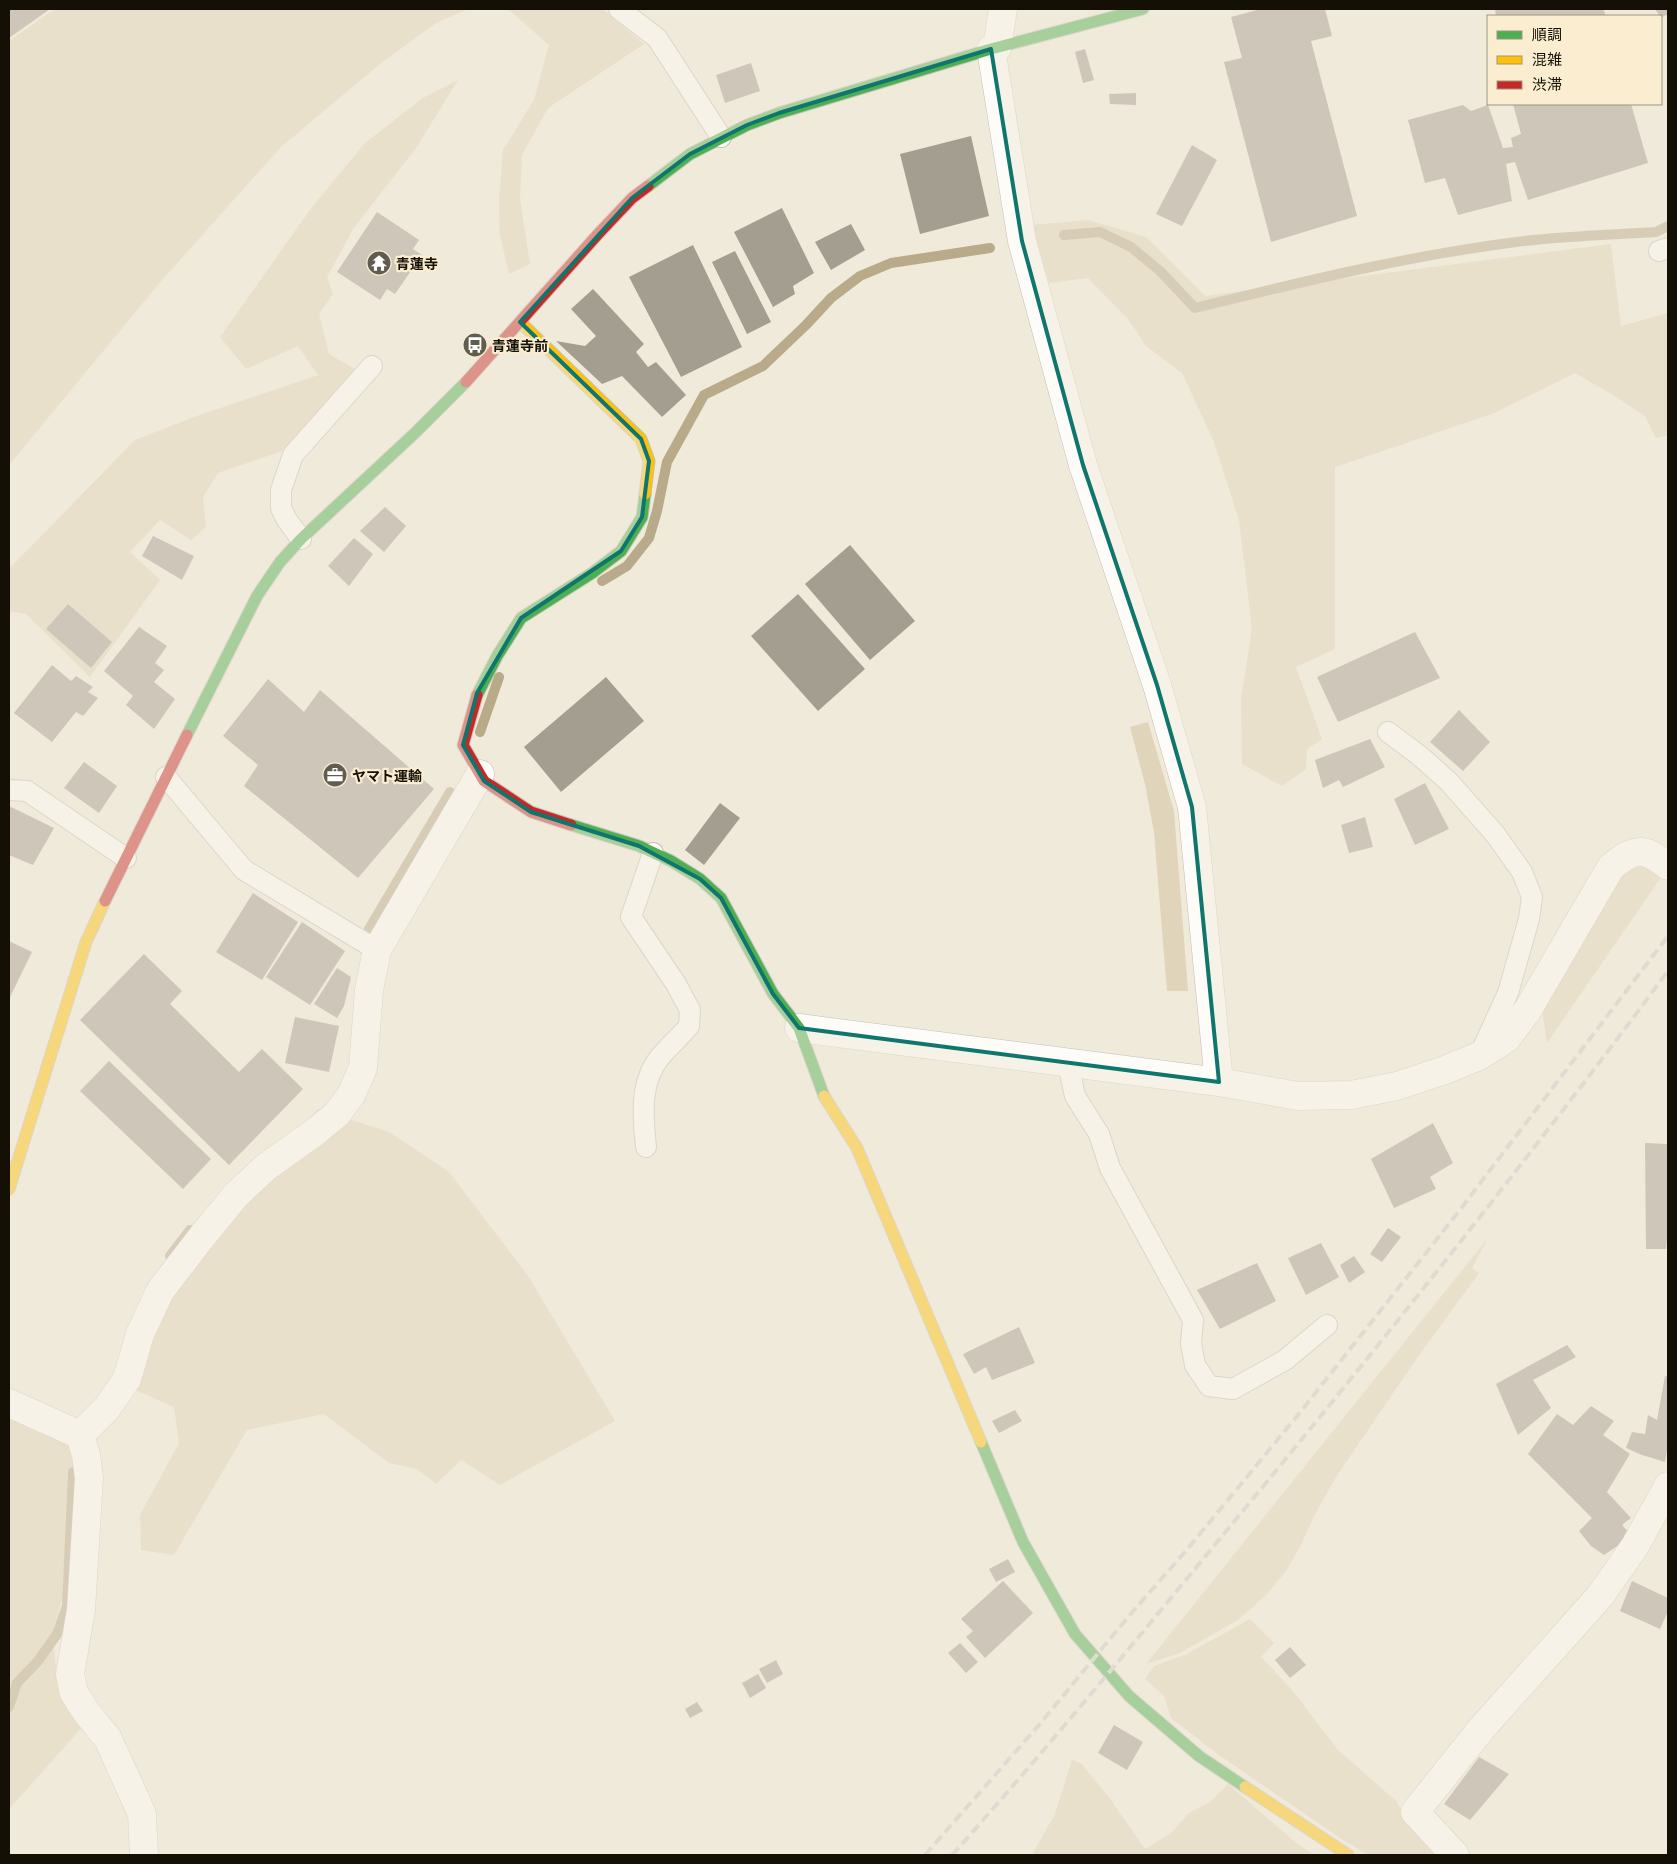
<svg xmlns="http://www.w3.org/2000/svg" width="1677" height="1864" font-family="'Open Sans','Noto Sans JP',sans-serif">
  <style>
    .green { fill: #e0d4ba }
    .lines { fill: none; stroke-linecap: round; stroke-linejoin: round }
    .stream { stroke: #b9aa89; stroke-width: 10 }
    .building { fill: #a49e90 }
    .lane-casing { stroke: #c5bfb3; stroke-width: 22 }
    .street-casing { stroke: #c5bfb3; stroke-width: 29 }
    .fast-casing { stroke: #c5bfb3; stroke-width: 13 }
    .slow-casing { stroke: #c5bfb3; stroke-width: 13 }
    .jam-casing { stroke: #c5bfb3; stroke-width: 13 }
    .lane { stroke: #fdfcf9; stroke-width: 20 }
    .street { stroke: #fdfcf9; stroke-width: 28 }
    .fast { stroke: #4caf50; stroke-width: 11 }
    .slow { stroke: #ffc107; stroke-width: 11 }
    .jam { stroke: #c62828; stroke-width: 11 }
    .rail { stroke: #cccbc6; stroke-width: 4; stroke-dasharray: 10 5; stroke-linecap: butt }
    .marked { fill: none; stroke: #0f766e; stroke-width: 4; stroke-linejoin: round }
    .labels { text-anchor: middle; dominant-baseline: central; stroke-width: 4.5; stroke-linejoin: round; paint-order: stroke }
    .poi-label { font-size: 14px; font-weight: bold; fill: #141006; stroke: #faedd0; text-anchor: start }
  </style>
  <rect width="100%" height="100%" fill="#f0eada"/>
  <!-- green -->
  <path class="green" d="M 55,9 L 468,9 L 436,23 L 380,64 L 281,147 L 162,280 L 9,465 L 9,41 Z
    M 508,9 L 602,9 L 644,44 L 548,108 L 522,155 L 520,199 L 530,264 L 509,274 L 500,235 L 499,201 L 503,150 L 534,100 L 549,45 Z
    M 458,80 L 416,148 L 353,229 L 327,277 L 333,294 L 319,314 L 329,354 L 360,372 L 282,451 L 218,473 L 203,497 L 206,527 L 191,540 L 160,520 L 130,552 L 160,580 L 90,677 L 26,614 L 9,611 L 9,569 L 135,440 L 194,417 L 318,375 L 298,346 L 246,369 L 220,337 L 312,207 L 365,143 L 423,98 Z
    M 1088,220 L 1146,237 L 1205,296 L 1611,244 L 1621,326 L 1668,313 L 1668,435 L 1656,438 L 1645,416 L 1618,398 L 1575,373 L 1492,414 L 1335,467 L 1335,649 L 1296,667 L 1322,739 L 1307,749 L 1306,769 L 1282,786 L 1242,764 L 1241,699 L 1252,629 L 1239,520 L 1214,442 L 1182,373 L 1146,346 L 1128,319 L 1088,278 L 1049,283 L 1031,225 Z
    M 1148,722 L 1174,811 L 1188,991 L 1167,991 L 1154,832 L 1145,784 L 1130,727 Z
    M 1649,857 L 1666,870 L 1547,1043 L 1541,1002 L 1623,868 Z
    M 318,1109 L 389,1132 L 449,1172 L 528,1276 L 615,1421 L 500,1485 L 461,1460 L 436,1484 L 417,1469 L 389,1463 L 324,1414 L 247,1430 L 174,1555 L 141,1550 L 140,1515 L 179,1443 L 174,1407 L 131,1388 L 143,1337 L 240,1202 Z
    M 1488,1238 L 1472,1268 L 1479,1273 L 1417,1358 L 1336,1477 L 1314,1516 L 1301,1545 L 1286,1571 L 1266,1595 L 1238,1620 L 1180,1653 L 1146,1664 Z
    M 9,1416 L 75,1443 L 76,1464 L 68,1470 L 63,1596 L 52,1634 L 59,1694 L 85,1724 L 9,1809 Z
    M 1250,1619 L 1274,1643 L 1261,1657 L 1292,1690 L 1338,1750 L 1396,1801 L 1418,1834 L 1442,1855 L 1368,1855 L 1340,1838 L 1219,1755 L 1171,1718 L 1164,1696 L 1145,1679 L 1154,1666 L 1187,1654 Z
    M 1072,1760 L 1082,1764 L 1110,1799 L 1145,1849 L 1171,1833 L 1189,1813 L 1210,1802 L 1228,1784 L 1295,1842 L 1314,1855 L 1032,1855 L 1055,1814 Z"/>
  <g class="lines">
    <!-- stream -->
    <path class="stream" d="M 1064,235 L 1100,232 L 1131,247 L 1160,271 L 1195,308 C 1301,282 1407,256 1516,242 C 1562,236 1609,235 1656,232 L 1668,226
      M 602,581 L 627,566 L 649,538 L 657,511 L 667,462 L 704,395 L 763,366 L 806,325 L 831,298 L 860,276 L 891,263 L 990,248
      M 480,732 L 499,677
      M 369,929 L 450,792
      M 170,1256 L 190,1230
      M 9,1707 L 17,1683 L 38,1661 L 57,1634 L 67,1606 L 73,1472"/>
  </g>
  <!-- building -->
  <path class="building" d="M 9,9 L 50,9 L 9,38 Z
    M 1261,9 L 1325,9 L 1332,36 L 1311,41 L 1357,216 L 1271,242 L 1224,62 L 1242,58 L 1231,17 Z
    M 1495,9 L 1603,9 L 1606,16 L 1496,16 Z
    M 1655,9 L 1668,9 L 1668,14 L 1661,18 Z
    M 1085,49 L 1094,80 L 1083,83 L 1075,52 Z
    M 751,63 L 760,91 L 725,103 L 716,75 Z
    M 1136,93 L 1136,105 L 1110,104 L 1109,94 Z
    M 1513,104 L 1631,104 L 1648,163 L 1528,200 L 1515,162 L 1506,164 L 1512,201 L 1458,215 L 1445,178 L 1425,183 L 1408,120 L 1463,105 L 1471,111 L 1488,105 L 1503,148 L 1513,147 L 1511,138 L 1521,134 Z
    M 971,136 L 989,216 L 920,234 L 900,154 Z
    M 1192,145 L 1217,160 L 1182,226 L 1156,214 Z
    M 782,208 L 814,273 L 793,286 L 795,294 L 773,307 L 734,232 Z
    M 377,212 L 419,240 L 413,249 L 422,255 L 395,294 L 387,289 L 380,300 L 337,272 Z
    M 851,224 L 865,250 L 831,270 L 815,242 Z
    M 693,245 L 742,347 L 681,377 L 629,277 Z
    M 735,251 L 771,322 L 747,334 L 712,262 Z
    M 593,289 L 644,344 L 636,352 L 648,367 L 656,362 L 686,395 L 662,417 L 622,376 L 602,384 L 556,341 L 585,346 L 596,336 L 571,309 Z
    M 385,507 L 406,526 L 384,552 L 360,531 Z
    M 153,536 L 194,556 L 182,580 L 142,556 Z
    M 354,538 L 373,554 L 349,586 L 328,566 Z
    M 850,545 L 915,621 L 870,660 L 805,584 Z
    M 798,594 L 865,669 L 818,711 L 751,636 Z
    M 68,604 L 112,642 L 91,668 L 46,629 Z
    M 139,627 L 167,646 L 155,663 L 164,670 L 154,682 L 175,699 L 154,729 L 126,705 L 133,696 L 104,671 Z
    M 1415,632 L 1440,678 L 1338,722 L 1317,677 Z
    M 52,665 L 71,681 L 76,676 L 93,687 L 88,692 L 98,698 L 83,716 L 76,712 L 52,742 L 14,713 Z
    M 606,677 L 644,721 L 561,792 L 524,747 Z
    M 268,679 L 304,712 L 320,690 L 434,789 L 358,878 L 244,786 L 258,765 L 223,736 Z
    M 1459,710 L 1490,742 L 1463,771 L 1430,742 Z
    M 1370,739 L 1385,767 L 1343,787 L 1339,780 L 1323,788 L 1315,760 Z
    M 84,762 L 117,786 L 99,813 L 64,788 Z
    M 1425,783 L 1449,829 L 1415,845 L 1394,799 Z
    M 720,803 L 740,818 L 704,865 L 685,850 Z
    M 9,806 L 54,828 L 33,865 L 9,855 Z
    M 1365,817 L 1373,847 L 1349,853 L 1341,825 Z
    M 253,893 L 298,922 L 262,980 L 216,952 Z
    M 302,922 L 345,951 L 310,1005 L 266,977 Z
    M 9,941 L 32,952 L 9,999 Z
    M 144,954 L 182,991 L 170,1004 L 239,1072 L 262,1049 L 303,1089 L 229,1165 L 80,1020 Z
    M 337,968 L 351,977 L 344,1006 L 337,1018 L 314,1004 Z
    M 295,1017 L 339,1026 L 329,1072 L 285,1063 Z
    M 109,1061 L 211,1159 L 183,1189 L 80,1091 Z
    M 1433,1123 L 1453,1163 L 1430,1177 L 1436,1189 L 1394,1208 L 1371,1159 Z
    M 1645,1143 L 1668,1144 L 1668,1231 L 1666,1249 L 1646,1249 Z
    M 1388,1228 L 1401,1237 L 1382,1262 L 1370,1254 Z
    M 1321,1243 L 1339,1277 L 1306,1295 L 1288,1258 Z
    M 1354,1256 L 1365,1272 L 1349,1283 L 1340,1265 Z
    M 1257,1263 L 1276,1301 L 1220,1329 L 1197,1290 Z
    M 1019,1327 L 1035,1363 L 992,1380 L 986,1367 L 974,1374 L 963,1354 Z
    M 1567,1345 L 1576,1357 L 1533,1380 L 1551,1408 L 1518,1435 L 1496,1384 Z
    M 1665,1376 L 1668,1377 L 1668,1444 L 1665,1462 L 1642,1455 L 1626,1448 L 1632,1432 L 1645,1434 L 1648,1415 L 1657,1420 Z
    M 1591,1406 L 1614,1421 L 1603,1435 L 1630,1454 L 1607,1492 L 1631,1518 L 1622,1525 L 1632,1536 L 1604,1555 L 1591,1546 L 1579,1531 L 1592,1518 L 1528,1454 L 1557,1414 L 1573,1425 Z
    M 1015,1410 L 1022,1421 L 999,1433 L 992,1421 Z
    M 1008,1559 L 1015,1572 L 996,1582 L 989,1569 Z
    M 1003,1581 L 1033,1613 L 985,1658 L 966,1637 L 973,1631 L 961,1619 Z
    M 1632,1581 L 1668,1598 L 1668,1611 L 1660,1629 L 1620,1611 Z
    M 960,1643 L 978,1662 L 966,1673 L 948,1653 Z
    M 1290,1647 L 1306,1665 L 1290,1678 L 1275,1660 Z
    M 776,1660 L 783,1674 L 767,1683 L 759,1669 Z
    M 758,1674 L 766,1688 L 750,1698 L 742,1683 Z
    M 697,1702 L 703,1711 L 690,1718 L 685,1709 Z
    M 1114,1725 L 1143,1742 L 1127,1770 L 1098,1753 Z
    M 1479,1757 L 1509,1774 L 1470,1820 L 1444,1804 Z"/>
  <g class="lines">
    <defs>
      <path id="lane" d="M 619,9 L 657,38 L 721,137
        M 1659,251 L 1668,248
        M 301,539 L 287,520 L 281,508 L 281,490 L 293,455 L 372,366
        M 1388,732 L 1420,756 L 1449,782 L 1495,834 L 1522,872 L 1532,897 L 1529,919 L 1508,993 L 1479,1056
        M 166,777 L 244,870 L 377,950
        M 9,790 L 27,791 L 126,858
        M 1068,1063 L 1075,1096 L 1099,1134 L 1110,1168 L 1193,1320 L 1191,1343 L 1195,1365 L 1209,1386 L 1233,1389 L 1285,1360 L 1327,1325
        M 646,1147 C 643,1117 639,1083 660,1057 C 669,1046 680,1037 689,1026 L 690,1010 L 676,984 L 631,917 L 653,853"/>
      <path id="street" d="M 997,48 L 1003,9
        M 991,49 L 1022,241 L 1083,465 L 1157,685 L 1192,807 L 1219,1082
        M 799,1028 L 1219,1082 L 1298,1096 L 1351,1095 L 1397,1086 L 1445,1070 L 1479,1056 L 1506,1039 L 1527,1011 L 1611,867 C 1636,847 1643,847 1668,866
        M 9,1403 L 80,1435 L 86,1455 L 89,1478 L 81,1610 L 70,1674 L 74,1693 L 87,1713 L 108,1739 L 142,1814 L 144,1855
        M 80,1435 L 107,1408 L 127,1379 L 140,1334 L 160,1291 L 204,1234 L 236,1195 L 266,1167 L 315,1132 L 337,1114 L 351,1095 L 363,1068 L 369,990 L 377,950 L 480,774
        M 1455,1855 L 1415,1812 L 1482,1728 L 1600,1596 L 1635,1546 L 1668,1486"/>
      <path id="fast" d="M 648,186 L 690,154 L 747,125 L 779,113 L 991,49 L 1143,9
        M 477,695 L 497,656 L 521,618 L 592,573 L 621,551 L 642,517 L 645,494
        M 187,735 L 257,596 L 280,562 L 301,539 L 416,432 L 466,382
        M 571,825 L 639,846 L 671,861 L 700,879 L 721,898 L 773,994 L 799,1028 L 824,1096
        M 981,1442 L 1023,1542 L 1075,1634 L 1129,1696 L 1199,1756 L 1245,1787"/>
      <path id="slow" d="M 520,322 L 641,439 L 649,461 L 645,494
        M 824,1096 L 857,1148 L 981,1442
        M 9,1189 L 86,942 L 105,901
        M 1245,1787 L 1348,1855"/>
      <path id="jam" d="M 466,382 L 598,234 L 632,198 L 648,186
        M 477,695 L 463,745 L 484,781 L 531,812 L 571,825
        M 105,901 L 187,735"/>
    </defs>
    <!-- lane casing -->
    <use href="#lane" class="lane-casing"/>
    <!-- street casing -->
    <use href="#street" class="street-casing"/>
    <!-- fast casing -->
    <use href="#fast" class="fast-casing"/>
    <!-- slow casing -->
    <use href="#slow" class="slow-casing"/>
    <!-- jam casing -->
    <use href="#jam" class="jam-casing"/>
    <!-- lane -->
    <use href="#lane" class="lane"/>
    <!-- street -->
    <use href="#street" class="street"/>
    <!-- fast -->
    <use href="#fast" class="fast"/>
    <!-- slow -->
    <use href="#slow" class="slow"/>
    <!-- jam -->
    <use href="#jam" class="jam"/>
    <!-- rail -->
    <path class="rail" d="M 925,1855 L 1039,1725 L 1128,1617 L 1185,1552 L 1298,1415 L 1456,1215 L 1668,936
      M 952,1855 C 1054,1741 1150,1623 1247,1506 C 1391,1331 1533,1153 1668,971"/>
  </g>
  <!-- marked area -->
  <path d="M0 0H1677V1864H0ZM 991,49 L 1022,241 L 1083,465 L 1157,685 L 1192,807 L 1219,1082 L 799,1028 L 773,994 L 721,898 L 700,879 L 639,846 L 531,812 L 484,781 L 463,745 L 477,693 L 521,618 L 621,551 L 642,517 L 649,461 L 641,439 L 520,322 L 632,198 L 690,154 L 747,125 L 779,113 Z" fill="#f0eada" fill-opacity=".55" fill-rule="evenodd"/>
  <path class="marked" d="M 991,49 L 1022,241 L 1083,465 L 1157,685 L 1192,807 L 1219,1082 L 799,1028 L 773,994 L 721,898 L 700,879 L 639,846 L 531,812 L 484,781 L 463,745 L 477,693 L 521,618 L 621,551 L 642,517 L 649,461 L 641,439 L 520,322 L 632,198 L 690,154 L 747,125 L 779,113 Z"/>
  <!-- icons -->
  <defs>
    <symbol id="temple-disc" viewBox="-11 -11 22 22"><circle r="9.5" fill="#615c50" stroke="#faedd0"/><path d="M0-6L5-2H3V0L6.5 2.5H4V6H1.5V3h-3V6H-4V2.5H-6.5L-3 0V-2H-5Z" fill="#fff"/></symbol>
    <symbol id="bus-disc" viewBox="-11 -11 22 22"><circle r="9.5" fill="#615c50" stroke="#faedd0"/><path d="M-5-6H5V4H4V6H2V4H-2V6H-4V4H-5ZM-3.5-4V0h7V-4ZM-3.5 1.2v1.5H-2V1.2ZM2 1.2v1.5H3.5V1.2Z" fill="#fff"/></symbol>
    <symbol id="office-disc" viewBox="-11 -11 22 22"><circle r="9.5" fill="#615c50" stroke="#faedd0"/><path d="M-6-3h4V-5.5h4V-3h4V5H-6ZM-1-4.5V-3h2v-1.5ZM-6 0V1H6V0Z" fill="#fff"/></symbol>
  </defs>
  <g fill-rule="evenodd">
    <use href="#temple-disc" x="365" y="249" width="28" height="28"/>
    <use href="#bus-disc" x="461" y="331" width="28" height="28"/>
    <use href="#office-disc" x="321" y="761" width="28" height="28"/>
  </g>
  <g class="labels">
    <!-- poi labels -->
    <g class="poi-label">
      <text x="396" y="263">青蓮寺</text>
      <text x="492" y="345">青蓮寺前</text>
      <text x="352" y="775">ヤマト運輸</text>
    </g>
  </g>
  <!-- border -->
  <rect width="1677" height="1864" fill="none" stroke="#141006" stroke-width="20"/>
  <!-- legend -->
  <rect x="1487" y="15" width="175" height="90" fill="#faedd0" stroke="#9e957f"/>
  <rect x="1497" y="31" width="25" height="8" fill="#4caf50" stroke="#9e957f"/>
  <text x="1532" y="40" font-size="15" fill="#141006">順調</text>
  <rect x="1497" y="56" width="25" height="8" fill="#ffc107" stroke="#9e957f"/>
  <text x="1532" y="65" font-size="15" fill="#141006">混雑</text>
  <rect x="1497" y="81" width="25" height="8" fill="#c62828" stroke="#9e957f"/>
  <text x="1532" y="90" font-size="15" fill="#141006">渋滞</text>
</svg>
